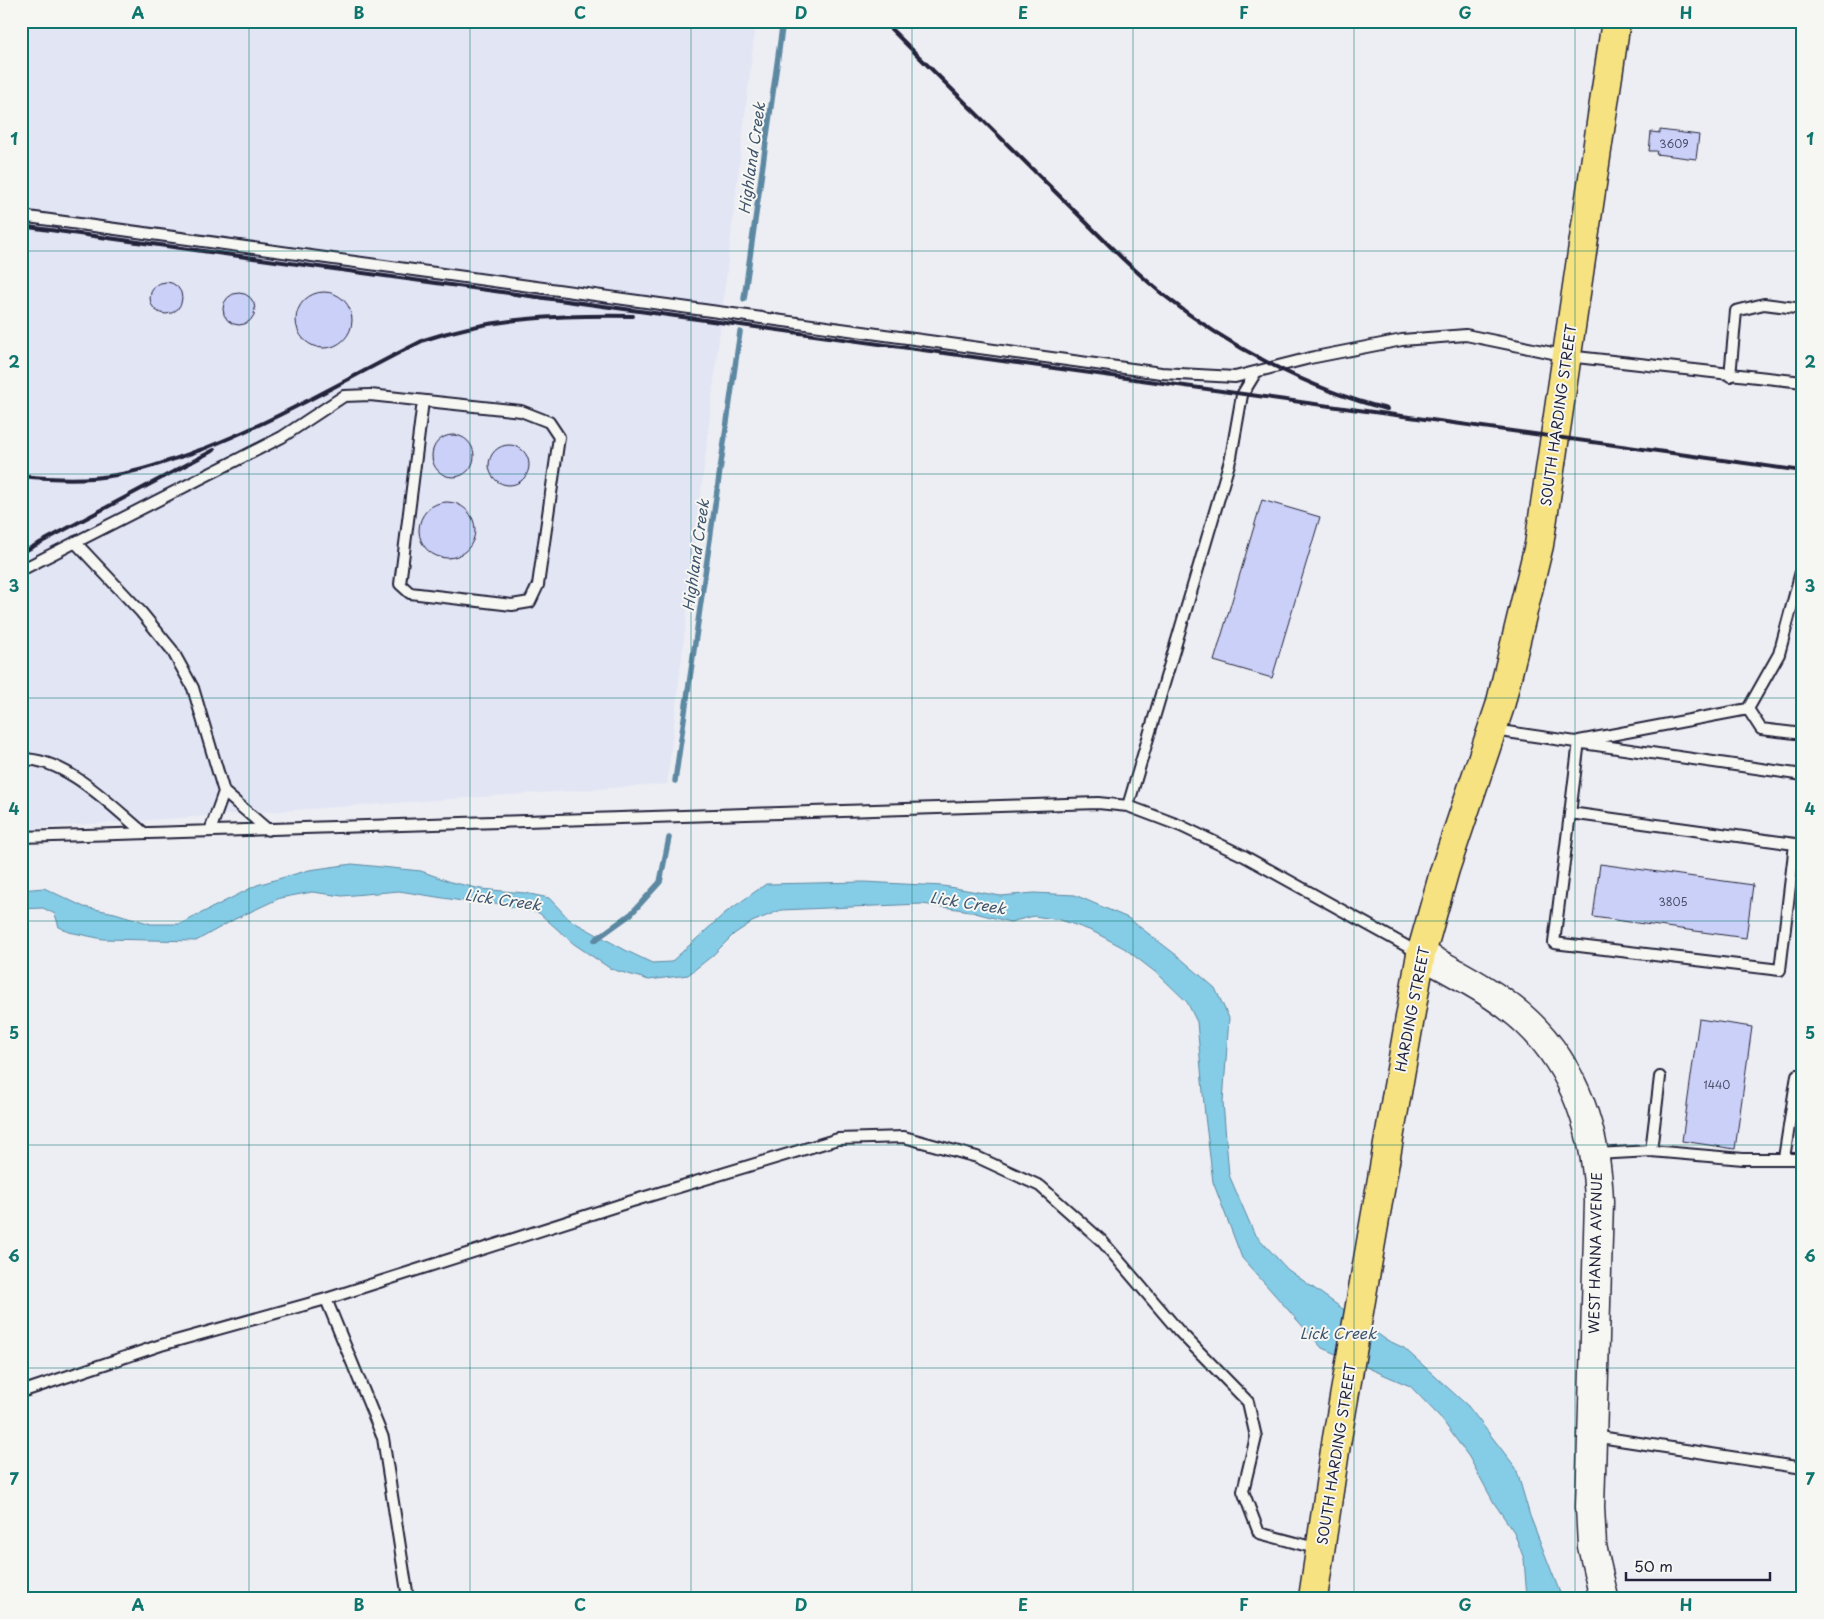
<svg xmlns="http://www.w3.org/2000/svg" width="1824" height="1619" font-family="'Playpen Sans',sans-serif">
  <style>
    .built { fill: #e2e5f4 }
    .water { fill: #85cce6; stroke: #5d88a2 }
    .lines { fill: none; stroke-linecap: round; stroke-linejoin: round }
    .stream { stroke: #5d88a2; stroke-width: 5.5 }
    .building { fill: #cad0f8; stroke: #22223b }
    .service-casing { stroke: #22223b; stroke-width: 14 }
    .secondary-casing { stroke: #22223b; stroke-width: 31 }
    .primary-casing { stroke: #22223b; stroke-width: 31 }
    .service { stroke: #f6f6f2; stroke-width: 10 }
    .secondary { stroke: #f6f6f2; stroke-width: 28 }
    .primary { stroke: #f7e281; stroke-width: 28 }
    .rail { stroke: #22223b; stroke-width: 4 }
    .grid { fill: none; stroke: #0f766e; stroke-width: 1; stroke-opacity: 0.55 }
    .labels { text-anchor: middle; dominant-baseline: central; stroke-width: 4; stroke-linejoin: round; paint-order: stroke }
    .number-label { font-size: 11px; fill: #4c4e6a }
    .street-label { font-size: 14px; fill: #22223b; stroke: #f6f6f2 }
    .water-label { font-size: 15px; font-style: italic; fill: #40556e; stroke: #f6f6f2 }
    .neatline { fill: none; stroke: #0f766e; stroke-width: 2 }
    .grid-label { font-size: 16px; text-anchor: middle; font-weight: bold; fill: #0f766e }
  </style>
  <rect width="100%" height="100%" fill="#edeef3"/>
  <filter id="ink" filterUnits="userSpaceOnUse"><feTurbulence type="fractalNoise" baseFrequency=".02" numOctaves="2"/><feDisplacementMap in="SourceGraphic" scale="10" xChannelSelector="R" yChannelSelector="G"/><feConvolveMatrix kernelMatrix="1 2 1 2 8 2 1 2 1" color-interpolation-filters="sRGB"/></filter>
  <g filter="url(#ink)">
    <!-- built -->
    <path class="built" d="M 21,21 L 756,21 L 667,784 L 21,829 Z"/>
    <!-- water -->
    <path class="water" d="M 352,864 L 421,871 L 451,882 L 481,889 L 525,893 L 549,898 L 570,920 L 627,951 L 652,963 L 671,962 L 725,913 L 766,884 L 864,882 L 943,886 L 1001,896 L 1034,893 L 1075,895 L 1128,918 L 1179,957 L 1215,988 L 1229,1018 L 1223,1102 L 1229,1175 L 1254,1233 L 1287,1269 L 1385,1339 L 1404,1348 L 1468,1406 L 1516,1468 L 1530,1516 L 1562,1598 L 1527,1598 L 1524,1559 L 1514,1532 L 1494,1503 L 1469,1457 L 1440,1417 L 1410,1386 L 1322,1348 L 1242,1258 L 1213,1182 L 1205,1116 L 1197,1022 L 1187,1002 L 1159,975 L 1124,948 L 1092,931 L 1061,920 L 1034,916 L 1010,922 L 964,910 L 922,904 L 781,910 L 752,922 L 734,934 L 712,956 L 688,975 L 649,980 L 611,969 L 574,944 L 539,913 L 495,903 L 462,901 L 399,891 L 342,896 L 312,892 L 280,898 L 235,919 L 196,941 L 103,939 L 69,932 L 59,927 L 55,914 L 43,908 L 21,909 L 21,890 L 44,888 L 84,907 L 115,913 L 151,924 L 180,924 L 257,885 L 309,870 Z"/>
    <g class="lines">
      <!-- stream -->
      <path class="stream" d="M 744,299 L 783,21
        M 675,781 L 740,332
        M 595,940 L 631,914 L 660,882 L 669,838"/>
    </g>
    <!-- building -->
    <path class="building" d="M 1660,130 L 1699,135 L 1696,159 L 1656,154 L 1657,151 L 1649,151 L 1651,132 L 1660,133 Z
      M150 298a16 16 0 1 1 32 0a16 16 0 1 1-32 0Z
      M296 320a28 28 0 1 1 56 0a28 28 0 1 1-56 0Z
      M223 309a16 16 0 1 1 32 0a16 16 0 1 1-32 0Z
      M432 456a21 21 0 1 1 42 0a21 21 0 1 1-42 0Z
      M489 465a20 20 0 1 1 40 0a20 20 0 1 1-40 0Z
      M 1262,500 L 1320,517 L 1272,678 L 1214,661 Z
      M419 530a28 28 0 1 1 56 0a28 28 0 1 1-56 0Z
      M 1600,864 L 1753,885 L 1746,938 L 1593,917 Z
      M 1699,1019 L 1752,1027 L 1735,1149 L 1682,1141 Z"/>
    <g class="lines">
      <defs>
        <path id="service" d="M 21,216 L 1161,373 L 1235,377 L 1310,358 L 1402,340 L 1466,335 L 1567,356 L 1803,382
          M 1730,376 L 1736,311 L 1764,304 L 1803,309
          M 75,542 L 141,612 L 172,650 L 193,688 L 224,792 L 268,830
          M 21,570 L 282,437 L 344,396 L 370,395 L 521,411 L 549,422 L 559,437 L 538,585 L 530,602 L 512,605 L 410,593 L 400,584 L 423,401
          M 1748,709 L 1779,654 L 1803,564
          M 1748,709 L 1761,729 L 1803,734
          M 1493,730 L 1803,775
          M 21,759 C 67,758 111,806 144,833
          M 1128,806 L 1231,457 L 1242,395 L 1256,372
          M 1570,813 L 1795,844 L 1780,970 L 1554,943 L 1579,741 L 1748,709
          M 210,831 L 224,792
          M 21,837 L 1098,803 L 1128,806 L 1181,826 L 1244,856 L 1419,953
          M 1651,1151 L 1660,1077
          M 1596,1154 L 1651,1151 L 1743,1159 L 1803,1159
          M 1784,1158 L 1797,1075 L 1803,1076
          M 21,1392 L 161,1345 L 326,1299
          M 1593,1436 L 1803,1468
          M 408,1598 L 383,1438 L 326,1299 L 629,1202 L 838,1139 L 904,1137 L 977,1157 L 1040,1186 L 1102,1241 L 1178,1330 L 1248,1402 L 1256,1437 L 1243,1491 L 1259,1533 L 1319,1549"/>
        <path id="secondary" d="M 1421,954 C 1457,974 1496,993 1527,1022 C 1576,1068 1597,1136 1599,1202 L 1590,1507 L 1592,1546 L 1604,1598"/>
        <path id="primary" d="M 1313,1598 L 1336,1444 L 1421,954 L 1445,869 L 1500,706 L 1539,545 L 1616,21"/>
      </defs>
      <!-- service casing -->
      <use href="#service" class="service-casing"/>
      <!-- secondary casing -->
      <use href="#secondary" class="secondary-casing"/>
      <!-- primary casing -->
      <use href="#primary" class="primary-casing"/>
      <!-- service -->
      <use href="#service" class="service"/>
      <!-- secondary -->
      <use href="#secondary" class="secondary"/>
      <!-- primary -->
      <use href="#primary" class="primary"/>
      <!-- rail -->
      <path class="rail" d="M 883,21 L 1122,258 C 1136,271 1150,284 1165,296 C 1226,345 1310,390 1387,409
        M 21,226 L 1803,471
        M 21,476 C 52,479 85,481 116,475 C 146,470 174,459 203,449 C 280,419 350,377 424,340 C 491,317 563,315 633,316
        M 21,553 L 214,450"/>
    </g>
  </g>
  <!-- grid -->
  <path class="grid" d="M 249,21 L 249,1598M 470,21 L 470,1598M 691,21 L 691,1598M 912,21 L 912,1598M 1133,21 L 1133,1598M 1354,21 L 1354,1598M 1575,21 L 1575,1598M 21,251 L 1803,251M 21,474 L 1803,474M 21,698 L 1803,698M 21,921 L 1803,921M 21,1145 L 1803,1145M 21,1368 L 1803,1368"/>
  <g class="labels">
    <!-- number labels -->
    <g class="number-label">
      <text x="1674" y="143">3609</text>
      <text x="1673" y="901">3805</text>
      <text x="1717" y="1084">1440</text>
    </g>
    <!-- street labels -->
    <g class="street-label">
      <text transform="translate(1558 415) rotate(-82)">SOUTH HARDING STREET</text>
      <text transform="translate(1412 1009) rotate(-79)">HARDING STREET</text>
      <text transform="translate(1595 1253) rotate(-89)">WEST HANNA AVENUE</text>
      <text transform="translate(1336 1454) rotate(-81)">SOUTH HARDING STREET</text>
    </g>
    <!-- water labels -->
    <g class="water-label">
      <text transform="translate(751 158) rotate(-82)">Highland Creek</text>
      <text transform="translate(695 555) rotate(-82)">Highland Creek</text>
      <text transform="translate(503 899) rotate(8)">Lick Creek</text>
      <text transform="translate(968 902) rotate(9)">Lick Creek</text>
      <text x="1338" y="1332">Lick Creek</text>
    </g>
  </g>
  <!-- margin -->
  <rect width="1824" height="1619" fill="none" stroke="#f6f6f2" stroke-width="55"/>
  <!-- scale -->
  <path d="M1626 1572v8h144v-8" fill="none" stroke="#22223b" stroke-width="2.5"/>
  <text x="1634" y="1572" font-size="15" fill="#22223b" stroke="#f6f6f2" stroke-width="4" paint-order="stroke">50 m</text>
  <rect x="28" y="28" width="1768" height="1564" class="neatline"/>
  <g class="grid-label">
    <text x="138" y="19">A</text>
    <text x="359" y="19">B</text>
    <text x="580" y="19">C</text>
    <text x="801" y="19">D</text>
    <text x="1023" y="19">E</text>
    <text x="1244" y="19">F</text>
    <text x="1465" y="19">G</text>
    <text x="1686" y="19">H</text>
    <text x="14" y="145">1</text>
    <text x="1810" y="145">1</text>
    <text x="14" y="368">2</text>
    <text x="1810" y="368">2</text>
    <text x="14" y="592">3</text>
    <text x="1810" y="592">3</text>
    <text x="14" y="815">4</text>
    <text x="1810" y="815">4</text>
    <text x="14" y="1039">5</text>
    <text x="1810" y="1039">5</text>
    <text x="14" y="1262">6</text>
    <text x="1810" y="1262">6</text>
    <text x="14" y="1485">7</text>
    <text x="1810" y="1485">7</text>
    <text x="138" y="1611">A</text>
    <text x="359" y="1611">B</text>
    <text x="580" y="1611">C</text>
    <text x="801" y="1611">D</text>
    <text x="1023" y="1611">E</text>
    <text x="1244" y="1611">F</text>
    <text x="1465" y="1611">G</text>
    <text x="1686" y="1611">H</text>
  </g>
</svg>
